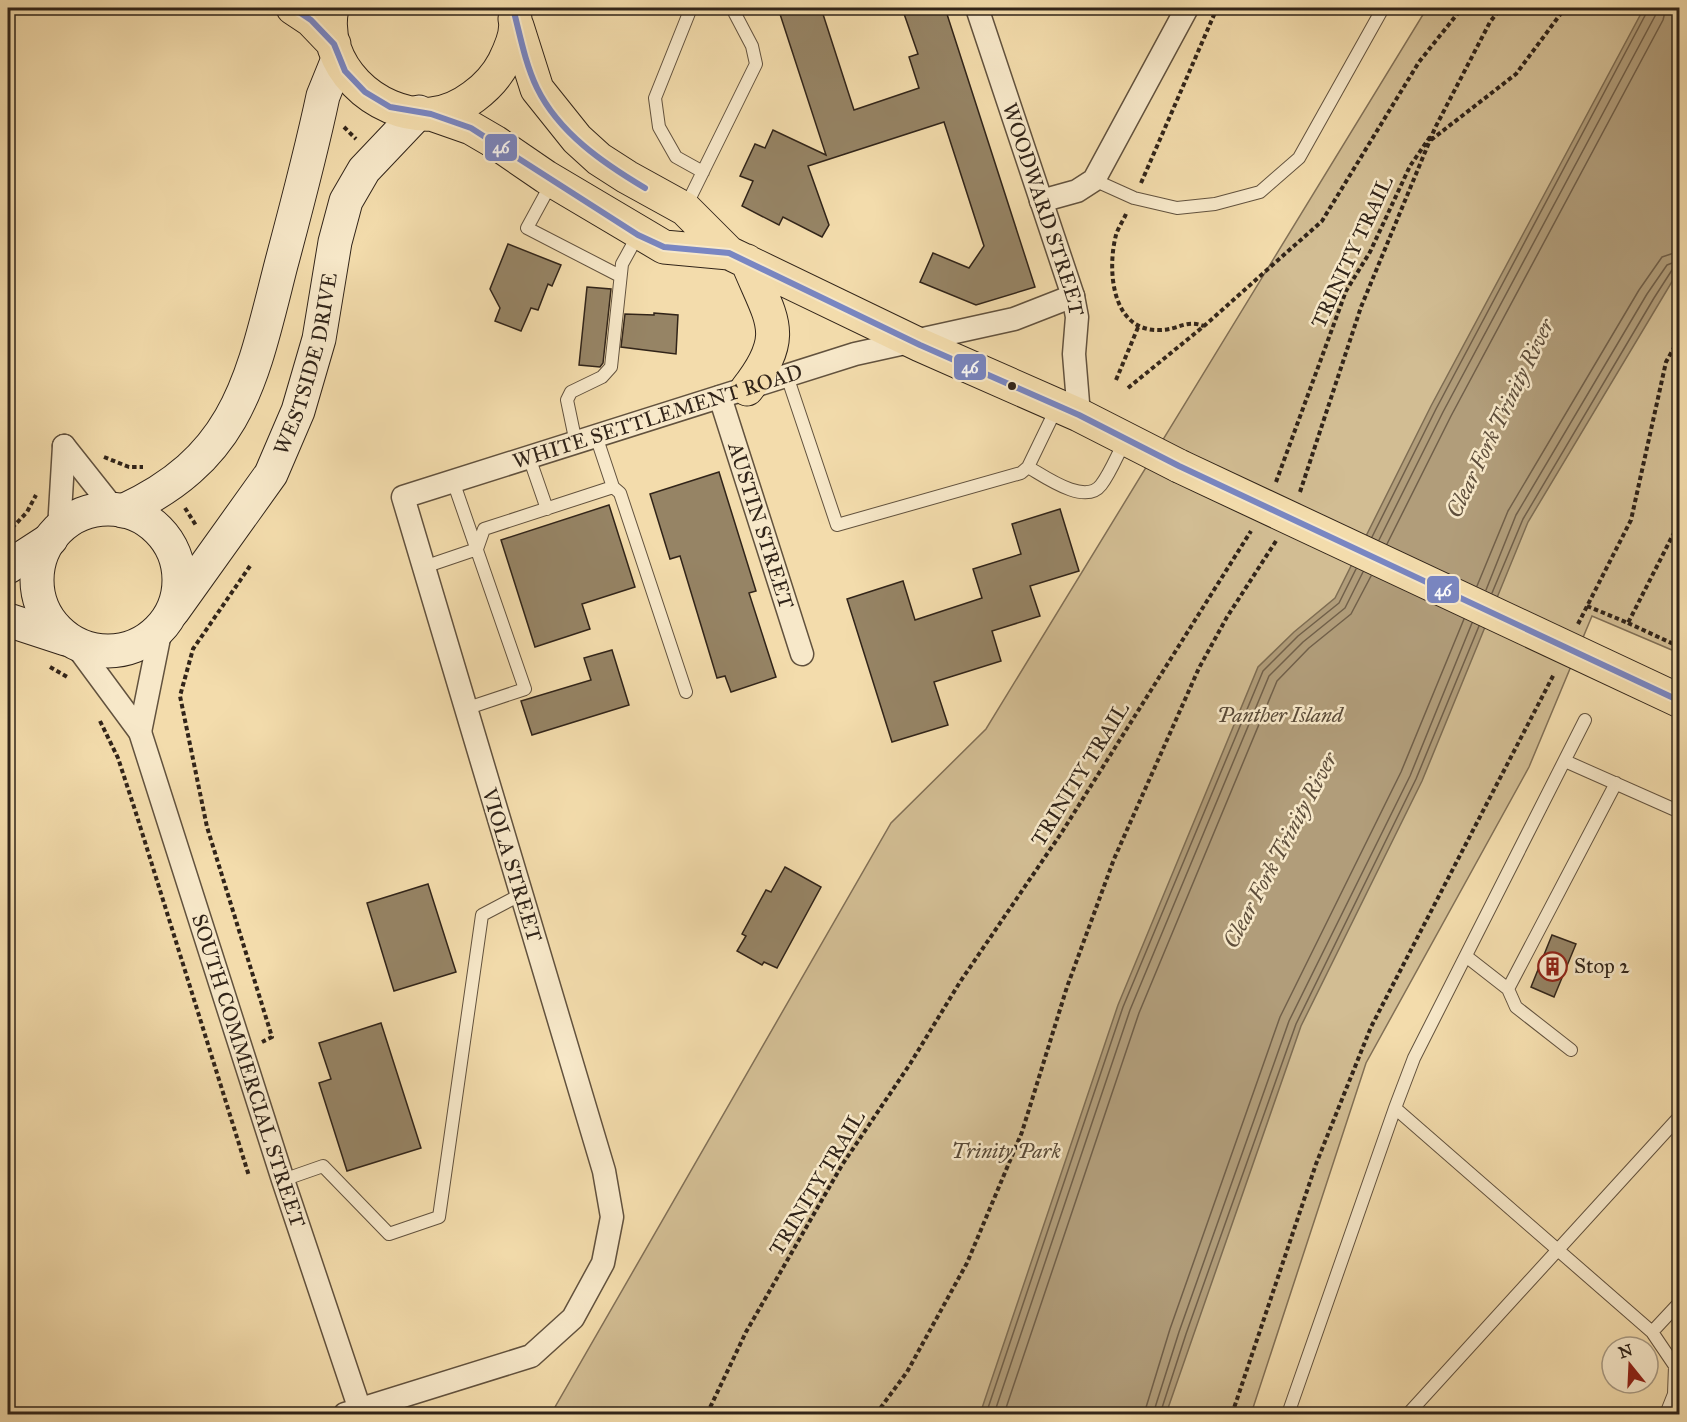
<svg xmlns="http://www.w3.org/2000/svg" width="1687" height="1422" font-family="'IM FELL Great Primer',serif">
  <style>
    .green { fill: #d2bd93; stroke: #827056; stroke-width: 1.5 }
    .water { fill: #b19d7a; stroke: #7e6d53; stroke-width: 1.5 }
    .lines { fill: none; stroke-linecap: round; stroke-linejoin: round }
    .shore { stroke: #71604a; stroke-width: 1.5 }
    .building { fill: #968465; stroke: #312419; stroke-width: 1.5 }
    .service-casing { stroke: #62523e; stroke-width: 14 }
    .minor-casing { stroke: #62523e; stroke-width: 25 }
    .secondary-casing { stroke: #312419; stroke-width: 35 }
    .primary-casing { stroke: #312419; stroke-width: 35 }
    .path { stroke: #312419; stroke-width: 4; stroke-dasharray: 4.5 3; stroke-linecap: butt }
    .service { stroke: #f7e8c9; stroke-width: 12 }
    .minor { stroke: #f7e8c9; stroke-width: 22 }
    .secondary { stroke: #f7e8c9; stroke-width: 33 }
    .primary { stroke: #f3dcac; stroke-width: 33 }
    .primary-bridge-casing { stroke: #312419; stroke-width: 35; stroke-linecap: butt }
    .primary-bridge { stroke: #f3dcac; stroke-width: 33 }
    .bus-1-casing { stroke: #f7e8c9; stroke-width: 10 }
    .bus-1 { stroke: #7986c2; stroke-width: 6 }
    .bus-dot { fill: #312419; stroke: #f7e8c9; stroke-width: 2 }
    .labels { text-anchor: middle; dominant-baseline: central; stroke-width: 5; stroke-linejoin: round; paint-order: stroke }
    .street-label { font-size: 21px; fill: #312419; stroke: #f7e8c9 }
    .park-label { font-size: 21px; font-style: italic; fill: #594a38; stroke: #f7e8c9 }
    .poi-label { font-size: 21px; fill: #312419; stroke: #f7e8c9; text-anchor: start }
    .water-label { font-size: 22px; font-style: italic; fill: #5e4e3b; stroke: #f7e8c9 }
    .line-badge { stroke: #f7e8c9; stroke-width: 2 }
    .badge-label { font-size: 16px; text-anchor: middle; font-weight: bold; fill: #fff }
  </style>
  <rect width="100%" height="100%" fill="#f3dcac"/>
  <filter id="stains"><feTurbulence type="fractalNoise" baseFrequency=".00333" numOctaves="4"/><feColorMatrix values="0 0 0 0 .2 0 0 0 0 .09 0 0 0 0 .02 0 0 0 .5 -.17"/></filter>
  <radialGradient id="worn" r=".72"><stop offset=".6" stop-color="#630" stop-opacity="0"/><stop offset="1" stop-color="#630" stop-opacity=".3"/></radialGradient>
  <!-- green -->
  <path class="green" d="M 1427,8 L 1679,8 L 1679,653 L 1592,616 L 1529,767 L 1366,1063 L 1251,1414 L 551,1414 L 891,823 L 986,729 Z"/>
  <!-- water -->
  <path class="water" d="M 1644,8 L 1679,8 L 1679,270 L 1528,522 L 1422,781 L 1301,1026 L 1166,1414 L 980,1414 L 1118,1005 L 1258,667 L 1294,632 L 1335,598 L 1431,406 Z"/>
  <g class="lines">
    <!-- shore -->
    <path class="shore" d="M 1372,537 L 1436,409 L 1649,8
      M 1379,540 L 1443,412 L 1655,16 L 1657,8
      M 1387,544 L 1451,416 L 1663,20 L 1666,8
      M 1477,586 L 1508,511 L 1639,290 L 1662,257 L 1680,251
      M 1486,590 L 1516,515 L 1647,294 L 1667,265 L 1680,260
      M 1492,593 L 1523,519 L 1654,298 L 1672,270 L 1680,268
      M 986,1414 L 1123,1007 L 1263,671 L 1298,636 L 1339,603 L 1356,569
      M 994,1414 L 1130,1010 L 1269,676 L 1303,642 L 1345,608 L 1363,572
      M 1004,1414 L 1139,1013 L 1277,681 L 1309,648 L 1351,614 L 1371,576
      M 1144,1414 L 1170,1329 L 1280,1017 L 1401,772 L 1464,619
      M 1153,1414 L 1179,1332 L 1289,1021 L 1410,776 L 1472,623
      M 1160,1414 L 1186,1334 L 1296,1024 L 1416,779 L 1479,626"/>
  </g>
  <!-- building -->
  <path class="building" d="M 778,8 L 821,8 L 854,110 L 919,88 L 909,57 L 918,54 L 902,8 L 945,8 L 1035,287 L 976,305 L 920,282 L 933,253 L 969,268 L 984,246 L 944,122 L 808,166 L 829,225 L 822,237 L 783,217 L 779,225 L 742,206 L 753,181 L 740,176 L 755,144 L 765,148 L 773,130 L 826,155 Z
    M 508,244 L 561,265 L 552,286 L 548,284 L 538,310 L 531,308 L 521,331 L 495,321 L 500,308 L 490,289 Z
    M 587,287 L 611,289 L 603,363 L 600,367 L 579,365 Z
    M 654,313 L 678,315 L 676,354 L 621,347 L 625,314 L 654,315 Z
    M 719,472 L 756,591 L 749,593 L 776,677 L 731,692 L 725,676 L 717,678 L 680,556 L 670,559 L 650,494 Z
    M 609,505 L 635,587 L 582,604 L 590,629 L 535,647 L 501,540 Z
    M 1060,509 L 1079,571 L 1030,586 L 1040,616 L 992,631 L 1001,661 L 934,682 L 948,725 L 892,742 L 847,599 L 903,581 L 915,620 L 982,598 L 973,569 L 1021,554 L 1012,524 Z
    M 612,650 L 629,705 L 532,735 L 521,701 L 591,680 L 584,658 Z
    M 785,867 L 821,887 L 777,968 L 764,962 L 762,965 L 737,951 L 746,936 L 742,934 L 766,890 L 771,892 Z
    M 428,884 L 456,972 L 394,991 L 367,903 Z
    M 1552,935 L 1576,944 L 1554,997 L 1531,987 Z
    M 381,1023 L 421,1148 L 347,1171 L 319,1083 L 331,1079 L 319,1043 Z"/>
  <g class="lines">
    <defs>
      <path id="service" d="M 691,8 L 655,98 L 659,127 L 676,157 L 703,172
        M 1094,180 L 1134,198 L 1177,208 L 1215,204 L 1260,192 L 1299,158 L 1383,8
        M 552,182 L 527,228 L 620,276
        M 685,208 L 756,64 L 752,46 L 732,8
        M 787,376 L 837,525 L 1021,473 L 1028,467 L 1057,407
        M 596,436 L 613,487
        M 576,443 L 567,400 L 571,392 L 602,377 L 611,367 L 622,264 L 638,235
        M 529,457 L 547,509
        M 1028,467 C 1044,476 1085,506 1101,485 C 1111,472 1118,453 1126,439
        M 453,481 L 525,689 L 465,709
        M 424,567 L 477,549 L 484,529 L 613,487 L 620,493 L 686,692
        M 1565,761 L 1680,812
        M 1467,957 L 1508,989 L 1616,783
        M 1508,989 L 1516,1007 L 1571,1050
        M 1395,1108 L 1414,1058 L 1585,720
        M 283,1180 L 323,1166 L 389,1234 L 439,1217 L 482,915 L 520,895
        M 1675,1366 L 1652,1332 L 1680,1302
        M 1288,1414 L 1395,1108 L 1652,1332
        M 1408,1414 L 1680,1116
        M 1666,1414 L 1674,1394 L 1675,1366 L 1680,1364"/>
      <g id="minor">
        <path id="s1" d="M 977,8 L 1073,296 L 1077,317 L 1074,354 L 1079,415"/>
        <path d="M 1041,201 L 1077,191 L 1094,180 L 1187,8"/>
        <path id="s2" d="M 720,397 L 802,654"/>
        <path d="M 64,446 L 114,509"/>
        <path d="M 59,529 L 64,446"/>
        <path id="s3" d="M 75,644 L 140,732 L 283,1180 L 360,1410"/>
        <path d="M 140,732 L 161,628"/>
        <path id="s4" d="M 345,1414 L 531,1356 L 573,1318 L 603,1263 L 612,1217 L 604,1171 L 403,497 L 855,354 L 1014,319 L 1073,296"/>
      </g>
      <g id="secondary">
        <circle cx="108" cy="580" r="71"/>
        <path d="M 123,511 C 240,457 252,378 281,265 C 296,209 311,153 323,96 L 338,59"/>
        <path d="M 8,567 L 51,539"/>
        <path id="s5" d="M 173,611 L 271,474 L 298,411 L 319,339 L 335,242 L 346,201 L 364,170 L 419,112"/>
        <path d="M 8,620 L 66,639"/>
      </g>
      <path id="primary" d="M 293,8 L 311,20 L 334,44
        M 332,8 C 320,64 375,117 431,114 C 460,112 491,87 504,62 C 510,50 518,33 515,19
        M 517,26 L 537,89 L 577,139 L 599,159 L 627,177 L 685,209 L 729,253 L 920,345 L 1079,415 L 1179,466
        M 431,114 L 471,128 L 495,142 L 546,177 L 664,247 L 729,253
        M 747,389 C 790,334 771,320 747,261"/>
    </defs>
    <!-- service casing -->
    <use href="#service" class="service-casing"/>
    <!-- minor casing -->
    <use href="#minor" class="minor-casing"/>
    <!-- secondary casing -->
    <use href="#secondary" class="secondary-casing"/>
    <!-- primary casing -->
    <use href="#primary" class="primary-casing"/>
    <!-- path -->
    <path class="path" d="M 344,127 L 356,139
      M 1431,140 L 1516,74 L 1565,8
      M 1141,183 L 1217,8
      M 1126,214 C 1123,221 1118,228 1116,235 C 1107,269 1111,332 1160,330 C 1179,330 1185,319 1204,326
      M 1116,380 L 1139,325
      M 1128,388 L 1204,326 L 1322,221 L 1419,62 L 1462,8
      M 104,457 L 129,467 L 143,467
      M 1276,482 L 1346,291 L 1370,252 L 1410,166 L 1430,137
      M 1300,492 L 1361,307 L 1435,128 L 1490,22 L 1501,8
      M 185,508 L 197,527
      M 12,528 L 27,512 L 36,495
      M 250,566 L 193,649 L 180,696 L 207,827 L 272,1037 L 262,1042
      M 1587,606 L 1628,623 L 1680,521
      M 1628,623 L 1680,647
      M 1578,624 L 1631,520 L 1666,362 L 1680,337
      M 50,667 L 69,678
      M 100,721 L 118,758 L 135,810 L 249,1176
      M 707,1414 L 746,1332 L 842,1165 L 910,1064 L 960,982 L 1062,832 L 1251,531
      M 876,1414 L 907,1372 L 967,1263 L 1022,1132 L 1067,987 L 1114,859 L 1199,668 L 1227,617 L 1276,541
      M 1232,1414 L 1316,1164 L 1371,1027 L 1554,674"/>
    <!-- service -->
    <use href="#service" class="service"/>
    <!-- minor -->
    <use href="#minor" class="minor"/>
    <!-- secondary -->
    <use href="#secondary" class="secondary"/>
    <!-- primary -->
    <use href="#primary" class="primary"/>
    <defs>
      <path id="primary-bridge" d="M 1179,466 L 1680,701"/>
    </defs>
    <!-- primary-bridge casing -->
    <use href="#primary-bridge" class="primary-bridge-casing"/>
    <!-- primary-bridge -->
    <use href="#primary-bridge" class="primary-bridge"/>
    <defs>
      <path id="bus-1" d="M 293,8 L 311,20 L 334,44 L 345,71 L 365,92 L 390,107 L 431,114 L 471,128 L 638,235 L 664,247 L 729,253 L 920,345 L 1079,415 L 1179,466 L 1680,701
        M 513,8 C 520,35 525,63 537,88 C 559,133 603,163 645,188"/>
    </defs>
    <!-- bus-1 casing -->
    <use href="#bus-1" class="bus-1-casing"/>
    <!-- bus-1 -->
    <use href="#bus-1" class="bus-1"/>
  </g>
  <!-- icons -->
  <defs>
    <symbol id="building-ring" viewBox="-11 -11 22 22"><circle r="9.5" fill="#f7e8c9" stroke="#8f2418" stroke-width="1.5"/><path d="M-4-6H4V6H1V3H-1V6H-4ZM-2.5-4.3h1.7v1.8h-1.7ZM.8-4.3h1.7v1.8H.8ZM-2.5-1h1.7V.8h-1.7ZM.8-1h1.7V.8H.8Z" fill="#8f2418"/></symbol>
  </defs>
  <g fill-rule="evenodd">
    <use href="#building-ring" x="1536" y="950" width="33" height="33"/>
  </g>
  <!-- markers -->
  <circle class="bus-dot" cx="1012" cy="386" r="5"/>
  <g class="labels">
    <!-- street labels -->
    <g class="street-label">
      <text stroke="none"><textPath href="#s1" startOffset="212">WOODWARD STREET</textPath></text>
      <text transform="translate(1352 252) rotate(-65)">TRINITY TRAIL</text>
      <text stroke="none"><textPath href="#s5" startOffset="285">WESTSIDE DRIVE</textPath></text>
      <text stroke="none"><textPath href="#s4" startOffset="1378">WHITE SETTLEMENT ROAD</textPath></text>
      <text stroke="none"><textPath href="#s2" startOffset="135">AUSTIN STREET</textPath></text>
      <text transform="translate(1080 774) rotate(-58)">TRINITY TRAIL</text>
      <text transform="translate(512 865) rotate(73)">VIOLA STREET</text>
      <text stroke="none"><textPath href="#s3" startOffset="465">SOUTH COMMERCIAL STREET</textPath></text>
      <text transform="translate(817 1183) rotate(-59)">TRINITY TRAIL</text>
    </g>
    <!-- park labels -->
    <g class="park-label">
      <text x="1280" y="715">Panther Island</text>
      <text x="1006" y="1151">Trinity Park</text>
    </g>
    <!-- poi labels -->
    <g class="poi-label">
      <text x="1574" y="966">Stop 2</text>
    </g>
    <!-- water labels -->
    <g class="water-label">
      <text transform="translate(1500 418) rotate(-64)">Clear Fork Trinity River</text>
      <text transform="translate(1280 850) rotate(-62)">Clear Fork Trinity River</text>
    </g>
  </g>
  <g class="line-badge">
    <rect x="484" y="133" width="34" height="29" rx="6" fill="#7986c2"/>
    <rect x="953" y="353" width="34" height="28" rx="6" fill="#7986c2"/>
    <rect x="1426" y="575" width="34" height="29" rx="6" fill="#7986c2"/>
  </g>
  <g class="badge-label">
    <text x="501" y="153">46</text>
    <text x="970" y="373">46</text>
    <text x="1443" y="596">46</text>
  </g>
  <!-- margin -->
  <rect width="1687" height="1422" fill="none" stroke="#f3dcac" stroke-width="30"/>
  <rect x="9" y="9" width="1669" height="1404" fill="none" stroke="#312419" stroke-width="3"/>
  <rect x="15" y="15" width="1657" height="1392" fill="none" stroke="#312419" stroke-width="1.5"/>
  <!-- north arrow -->
  <g transform="translate(1630 1365) rotate(342)"><circle r="28" fill="#f7e8c9" stroke="#a89a83" stroke-width="1.5"/>
  <path d="M0-4.5L10 22L0 15L-10 22Z" fill="#8f2418"/>
  <text y="-9" font-size="16" font-weight="bold" text-anchor="middle" fill="#312419">N</text>
  </g>
  <rect width="100%" height="100%" filter="url(#stains)"/>
  <rect width="100%" height="100%" fill="url(#worn)"/>
</svg>
